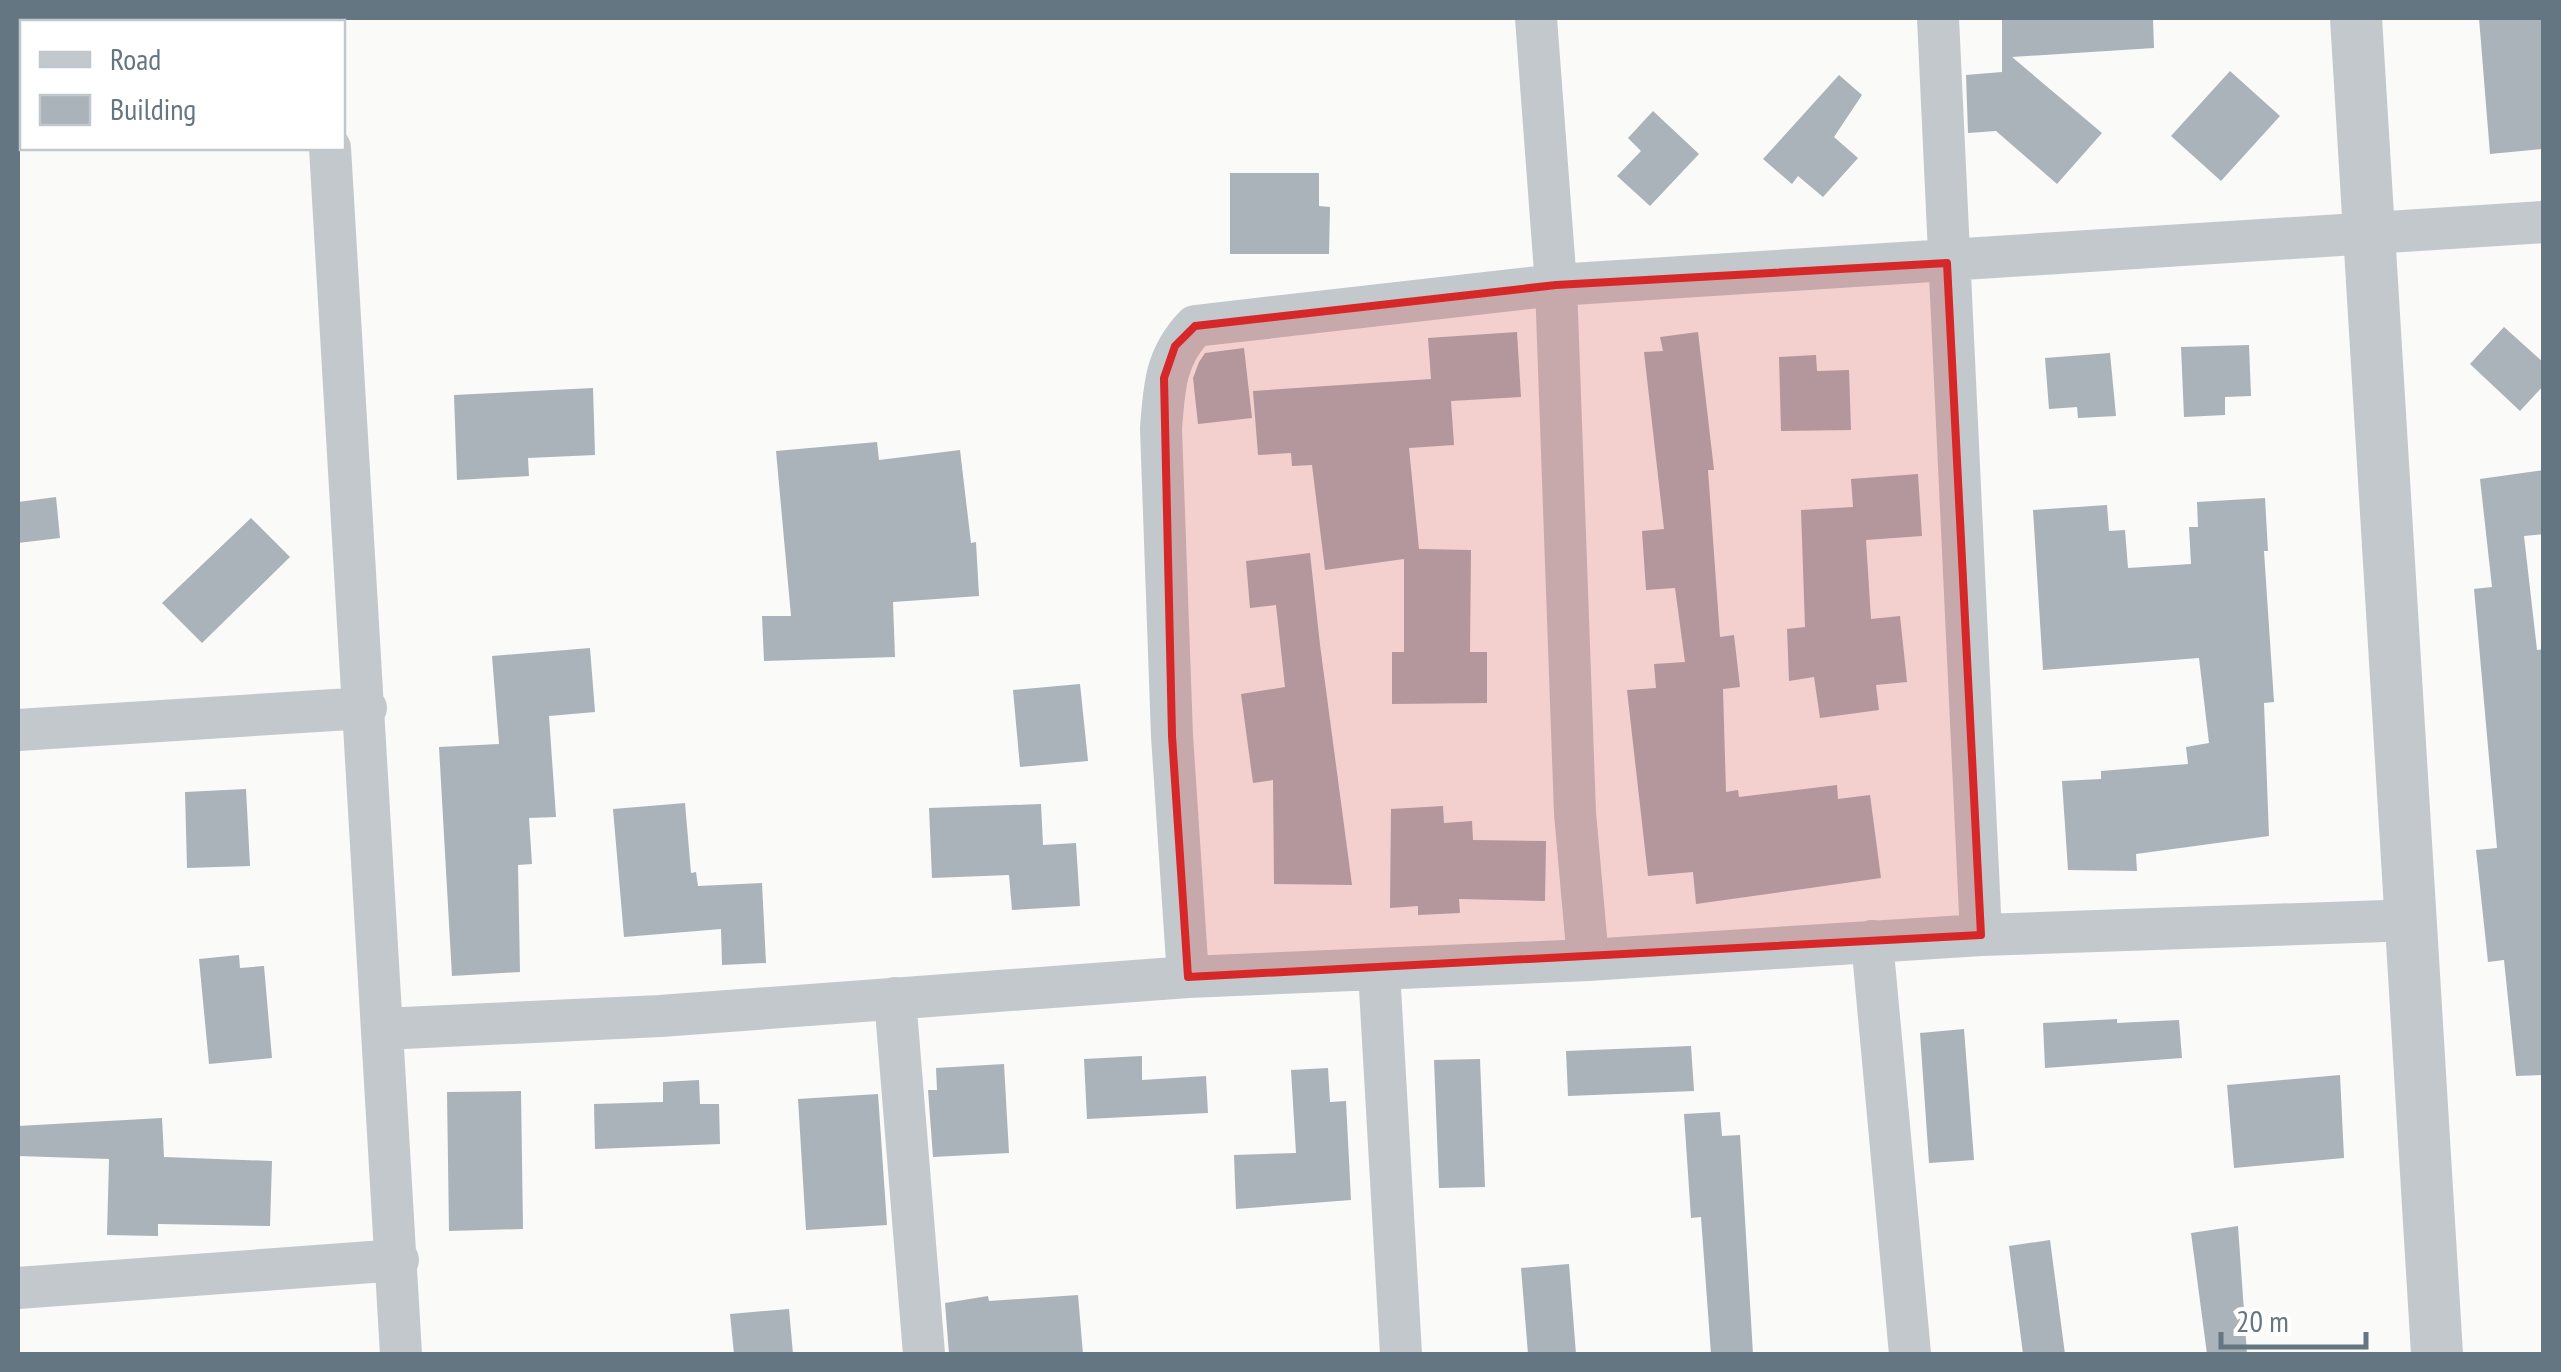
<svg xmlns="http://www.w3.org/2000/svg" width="2561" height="1372" font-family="'PT Sans Narrow',sans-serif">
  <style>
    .building { fill: #aab3b9 }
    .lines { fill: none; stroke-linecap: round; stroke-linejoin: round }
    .minor { stroke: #c3c8cc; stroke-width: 42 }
    .tertiary { stroke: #c3c8cc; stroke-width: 52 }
    .marked { fill: #d62828; fill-opacity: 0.2; stroke: #d62828; stroke-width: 8; stroke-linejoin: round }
  </style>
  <rect width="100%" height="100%" fill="#fafaf8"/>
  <!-- building -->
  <path class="building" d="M 2002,18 L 2153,18 L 2154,48 L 2012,57 L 2102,133 L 2057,184 L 1996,131 L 1968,133 L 1966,75 L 2002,72 Z
    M 2479,18 L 2544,18 L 2543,149 L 2490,154 Z
    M 2230,71 L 2280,116 L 2221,181 L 2171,136 Z
    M 1839,75 L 1862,95 L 1834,137 L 1858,158 L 1823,197 L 1798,176 L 1792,184 L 1763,159 Z
    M 1653,111 L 1699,154 L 1650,206 L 1617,176 L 1641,151 L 1628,138 Z
    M 1230,173 L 1319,173 L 1319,206 L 1330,207 L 1329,254 L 1230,254 Z
    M 2504,327 L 2544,363 L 2544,385 L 2520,411 L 2470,364 Z
    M 1517,332 L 1521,397 L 1451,401 L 1454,445 L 1409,448 L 1419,549 L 1471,550 L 1470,652 L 1487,652 L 1487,703 L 1392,704 L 1392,652 L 1404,652 L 1404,559 L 1325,570 L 1312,465 L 1292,466 L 1291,453 L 1258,455 L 1253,391 L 1431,379 L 1428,338 Z
    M 1698,332 L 1714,470 L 1708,470 L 1720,637 L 1734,635 L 1740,687 L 1723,689 L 1726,792 L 1738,790 L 1739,797 L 1837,785 L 1838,799 L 1870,795 L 1881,878 L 1696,904 L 1693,872 L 1648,876 L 1627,690 L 1656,688 L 1654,664 L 1685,662 L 1675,588 L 1646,590 L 1642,531 L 1664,529 L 1644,352 L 1663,351 L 1660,337 Z
    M 2249,345 L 2251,396 L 2225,397 L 2225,415 L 2184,417 L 2181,347 Z
    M 1244,348 L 1252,418 L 1198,424 L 1193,378 L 1199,362 L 1205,353 Z
    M 2110,353 L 2116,416 L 2078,418 L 2077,407 L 2049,409 L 2045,358 Z
    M 1816,355 L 1817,371 L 1849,370 L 1851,430 L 1781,431 L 1779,357 Z
    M 593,388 L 595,455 L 528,458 L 529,476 L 457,480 L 454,395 Z
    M 877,442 L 879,460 L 960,450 L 971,543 L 976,542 L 979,596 L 893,602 L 895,657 L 764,661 L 762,616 L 791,616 L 776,451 Z
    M 2544,470 L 2544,534 L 2524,536 L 2537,650 L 2544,649 L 2544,1075 L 2516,1076 L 2504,960 L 2488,962 L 2476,850 L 2497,848 L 2474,589 L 2492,587 L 2480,479 Z
    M 1918,474 L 1922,536 L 1866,540 L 1871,619 L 1900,616 L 1907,682 L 1876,685 L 1879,710 L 1820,718 L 1814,677 L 1789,681 L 1787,629 L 1805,627 L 1801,510 L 1853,507 L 1851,479 Z
    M 56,497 L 60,538 L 18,543 L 18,502 Z
    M 2265,498 L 2268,551 L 2264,551 L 2274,702 L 2264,703 L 2269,836 L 2136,854 L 2137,871 L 2068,870 L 2062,781 L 2101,779 L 2101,771 L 2188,764 L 2186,747 L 2209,743 L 2199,658 L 2043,670 L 2033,510 L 2107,505 L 2109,531 L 2125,530 L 2128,568 L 2191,564 L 2189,527 L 2198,527 L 2197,502 Z
    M 251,518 L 290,557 L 202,643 L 162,603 Z
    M 1310,553 L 1320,645 L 1352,885 L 1274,884 L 1273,780 L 1253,783 L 1241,694 L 1285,687 L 1276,605 L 1250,608 L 1246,561 Z
    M 590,648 L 595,712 L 549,716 L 556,817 L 529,818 L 532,864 L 518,865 L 520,972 L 452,976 L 439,747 L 499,744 L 492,656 Z
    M 1080,684 L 1088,761 L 1020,767 L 1013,690 Z
    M 246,789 L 250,866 L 187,868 L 185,792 Z
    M 685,803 L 691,873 L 696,872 L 698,886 L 762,883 L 766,963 L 722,965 L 721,929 L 624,937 L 613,809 Z
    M 1041,804 L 1043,845 L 1076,843 L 1080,906 L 1012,910 L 1009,875 L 932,878 L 929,808 Z
    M 1443,806 L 1444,823 L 1472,821 L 1473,840 L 1546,841 L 1545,901 L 1459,899 L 1460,913 L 1418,915 L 1418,906 L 1390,908 L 1391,809 Z
    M 239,955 L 240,968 L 264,966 L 272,1058 L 209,1064 L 199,959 Z
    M 2117,1019 L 2117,1023 L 2179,1020 L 2182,1058 L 2045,1068 L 2043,1023 Z
    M 1964,1029 L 1974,1160 L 1929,1163 L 1920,1033 Z
    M 1691,1046 L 1694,1091 L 1568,1096 L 1566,1051 Z
    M 1142,1056 L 1142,1080 L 1206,1076 L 1208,1113 L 1087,1119 L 1084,1059 Z
    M 1480,1059 L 1485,1187 L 1439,1188 L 1434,1060 Z
    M 1004,1064 L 1009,1153 L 933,1157 L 928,1090 L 937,1090 L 936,1068 Z
    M 1328,1068 L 1330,1102 L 1346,1101 L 1351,1200 L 1236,1209 L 1234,1155 L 1296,1153 L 1291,1070 Z
    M 2340,1075 L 2344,1158 L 2234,1168 L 2227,1085 Z
    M 699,1080 L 700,1104 L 719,1104 L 720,1144 L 595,1149 L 594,1104 L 663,1102 L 663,1082 Z
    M 521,1091 L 523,1229 L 449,1231 L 447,1092 Z
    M 878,1094 L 887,1225 L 806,1230 L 798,1099 Z
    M 1720,1112 L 1722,1136 L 1740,1135 L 1753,1354 L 1711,1354 L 1701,1217 L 1691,1218 L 1684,1114 Z
    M 162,1118 L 164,1157 L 272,1161 L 270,1226 L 158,1224 L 158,1236 L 107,1235 L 109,1159 L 18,1156 L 18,1126 Z
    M 2238,1226 L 2247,1354 L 2207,1354 L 2191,1233 Z
    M 2050,1240 L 2065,1354 L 2023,1354 L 2009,1246 Z
    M 1569,1264 L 1576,1354 L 1528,1354 L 1521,1268 Z
    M 1078,1295 L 1083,1354 L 949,1354 L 945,1303 L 988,1296 L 989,1301 Z
    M 789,1309 L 793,1354 L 734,1354 L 730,1314 Z"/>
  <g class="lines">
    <!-- minor -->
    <path class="minor" d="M 322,18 L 322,22
      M 1536,18 L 1556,285 L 1575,813 L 1588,960
      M 1938,18 L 1981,935
      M 330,148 L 401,1354
      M 18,730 L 366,708
      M 1872,941 L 1910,1354
      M 1379,971 L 1401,1354
      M 1188,977 L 1172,736 L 1161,429 C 1164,388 1165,357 1195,326 L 1556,285 L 2544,222
      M 895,998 L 924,1354
      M 382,1029 L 660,1016 L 1188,977 L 1588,960 L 1981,935 L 2414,920
      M 18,1288 L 398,1260"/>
    <!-- tertiary -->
    <path class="tertiary" d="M 2356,18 L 2437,1354"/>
  </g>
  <!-- marked area -->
  <path class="marked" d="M 1947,263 L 1981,935 L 1188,977 L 1172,736 L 1164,378 L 1175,346 L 1195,326 L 1556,285 Z"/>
  <!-- border -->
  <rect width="2561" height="1372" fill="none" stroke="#657683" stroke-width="40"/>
  <!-- legend -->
  <rect x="20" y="20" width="325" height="130" fill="#ffffff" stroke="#c1c8cd" stroke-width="2.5"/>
  <rect x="40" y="52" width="50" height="15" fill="#c3c8cc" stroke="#c1c8cd" stroke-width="2.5"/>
  <text x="110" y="70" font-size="30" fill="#657683">Road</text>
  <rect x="40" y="95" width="50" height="30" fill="#aab3b9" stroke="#c1c8cd" stroke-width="2.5"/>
  <text x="110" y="120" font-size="30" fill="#657683">Building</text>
  <!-- scale -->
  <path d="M2221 1332v15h145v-15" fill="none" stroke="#657683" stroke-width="5"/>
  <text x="2236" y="1332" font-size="30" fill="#657683" stroke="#ffffff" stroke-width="8" paint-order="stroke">20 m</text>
</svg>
